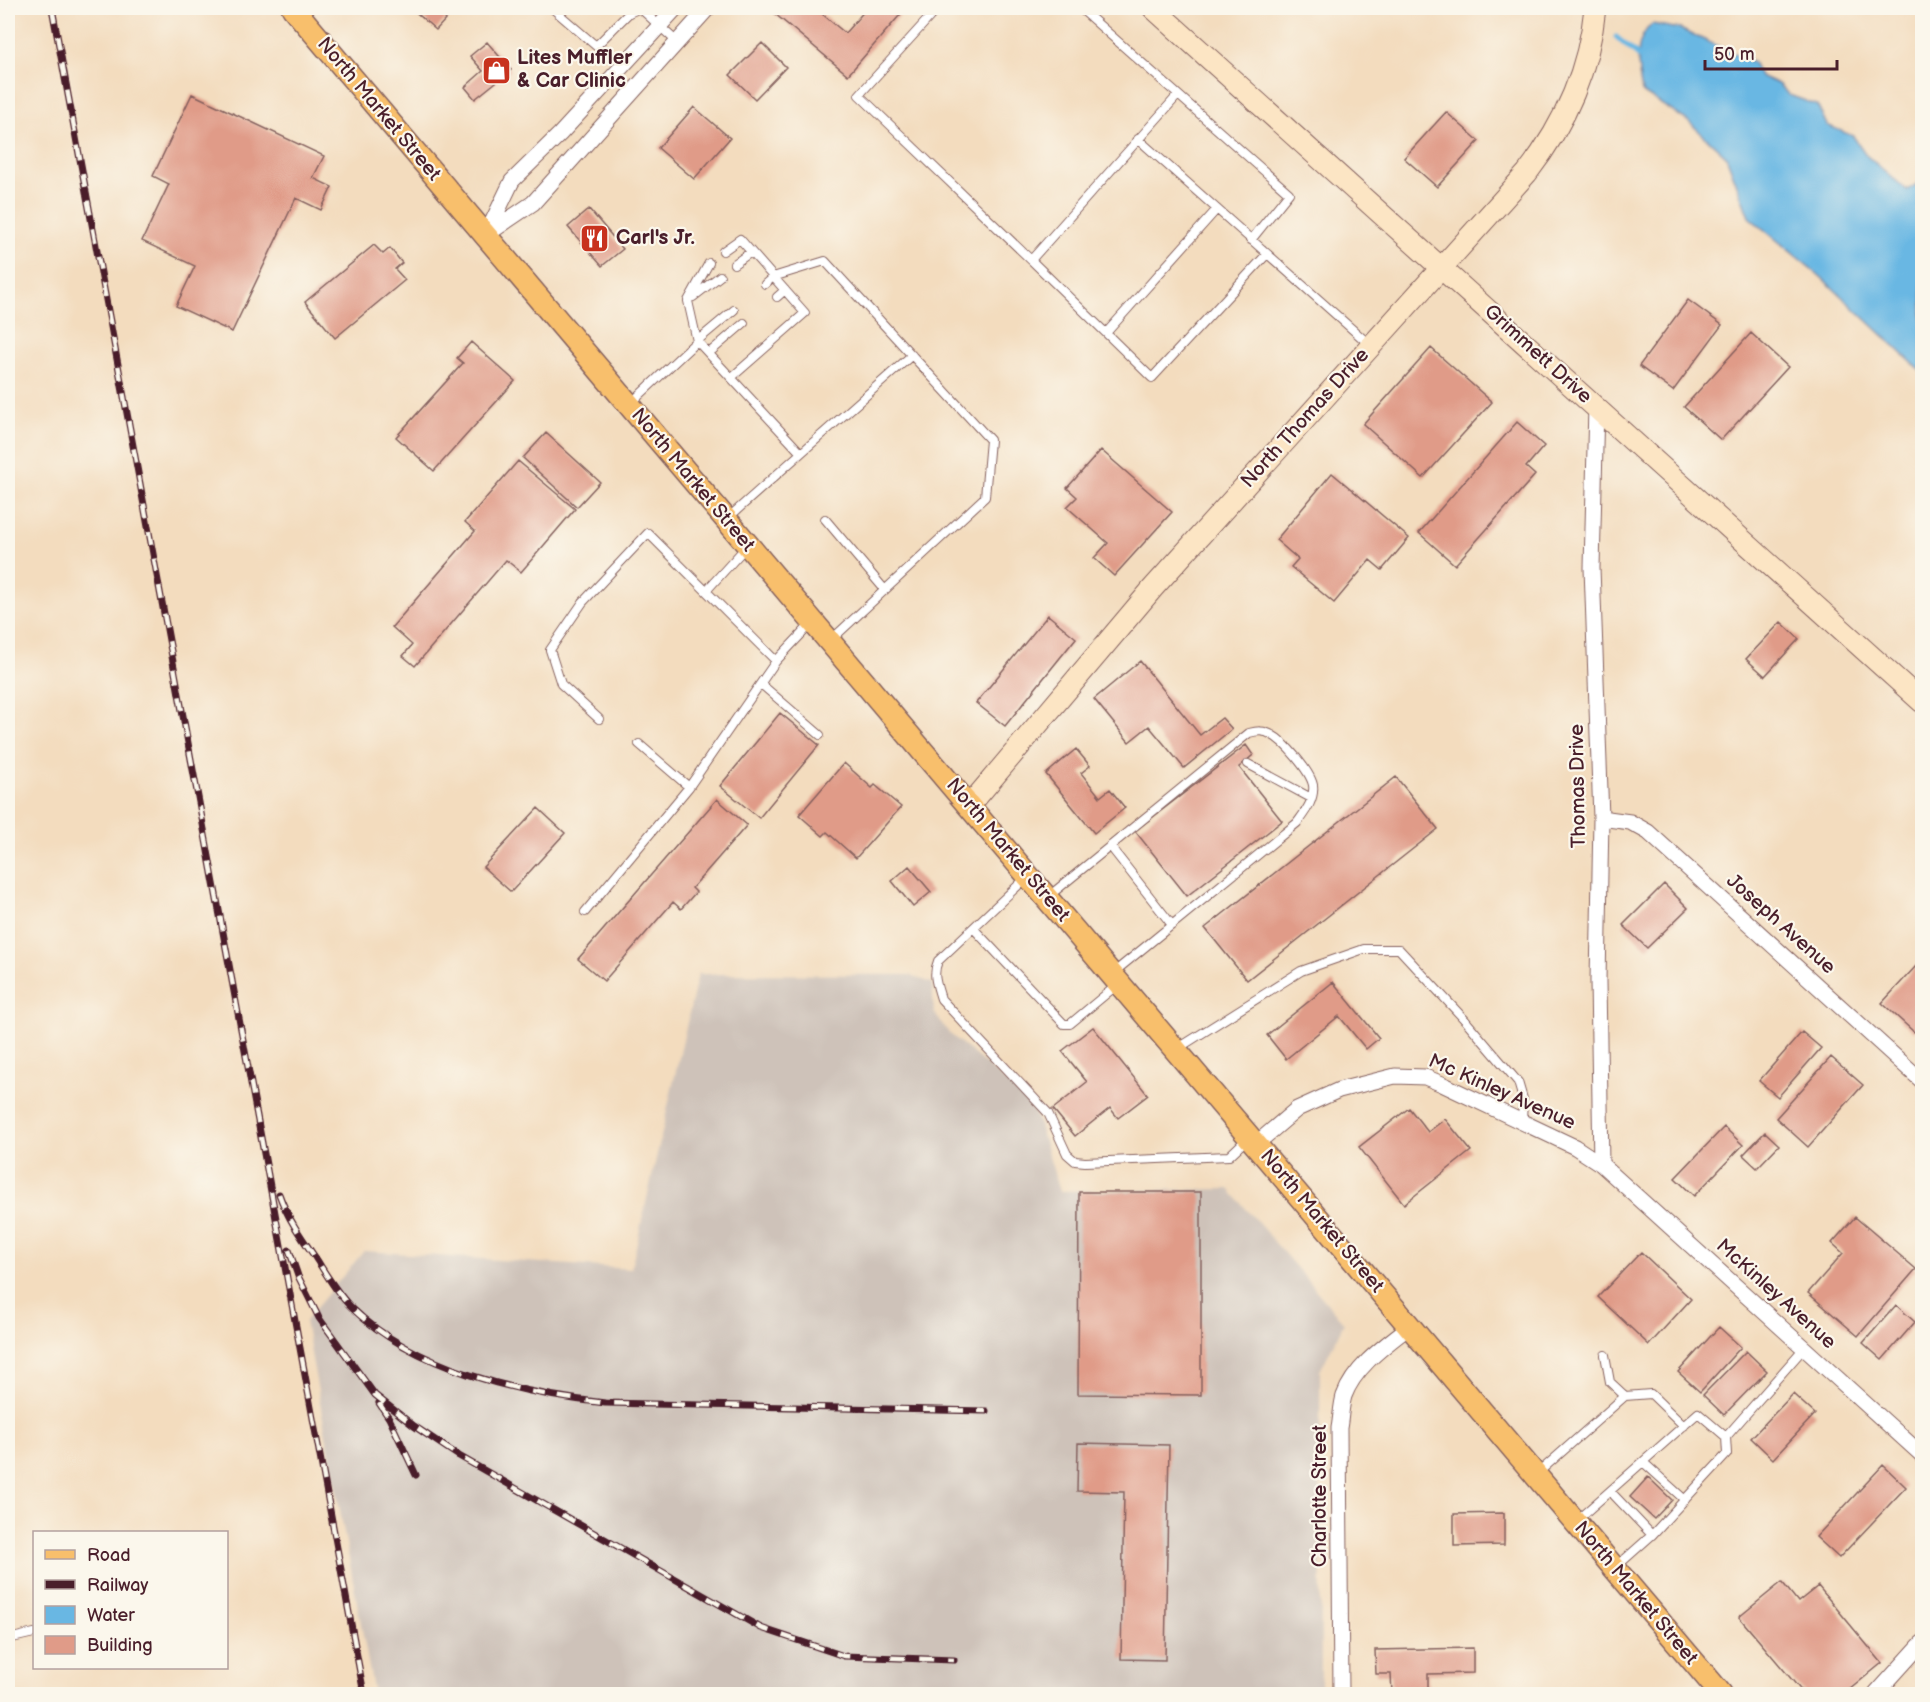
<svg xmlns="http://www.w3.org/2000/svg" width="1930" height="1702" font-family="'Balsamiq Sans',sans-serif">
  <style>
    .industrial { fill: #cec2b9 }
    .water { fill: #69b7e3; stroke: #5a6b87; stroke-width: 1.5 }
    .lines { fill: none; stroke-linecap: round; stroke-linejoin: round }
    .stream { stroke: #69b7e3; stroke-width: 5 }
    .building { fill: #e09b88 }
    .lane-casing { stroke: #85615e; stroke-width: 10 }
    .street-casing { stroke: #85615e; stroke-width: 17 }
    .secondary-casing { stroke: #85615e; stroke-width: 23 }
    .primary-casing { stroke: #85615e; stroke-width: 25 }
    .lane { stroke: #fff; stroke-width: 8 }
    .street { stroke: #fff; stroke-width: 15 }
    .secondary { stroke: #fce5c4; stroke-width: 21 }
    .primary { stroke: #f8bf6c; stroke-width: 22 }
    .rail-casing { stroke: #4a1f2b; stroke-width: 7 }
    .rail { stroke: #fbf7ec; stroke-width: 4.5; stroke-dasharray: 14; stroke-linecap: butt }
    .labels { text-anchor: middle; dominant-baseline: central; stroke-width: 4.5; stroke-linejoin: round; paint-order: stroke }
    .poi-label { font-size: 20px; font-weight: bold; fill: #4a1f2b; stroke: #fbf7ec; text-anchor: start }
    .street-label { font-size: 20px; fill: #4a1f2b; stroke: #fbf7ec }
  </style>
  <rect width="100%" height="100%" fill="#fbf7ec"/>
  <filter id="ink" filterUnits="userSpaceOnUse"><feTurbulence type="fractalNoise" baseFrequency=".0167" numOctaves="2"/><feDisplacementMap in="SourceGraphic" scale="12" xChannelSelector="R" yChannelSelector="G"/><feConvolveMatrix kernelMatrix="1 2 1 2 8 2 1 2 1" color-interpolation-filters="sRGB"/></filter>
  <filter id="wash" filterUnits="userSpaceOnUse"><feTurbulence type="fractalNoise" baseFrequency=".008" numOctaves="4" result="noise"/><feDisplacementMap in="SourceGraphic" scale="24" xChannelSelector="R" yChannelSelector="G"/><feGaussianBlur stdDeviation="1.35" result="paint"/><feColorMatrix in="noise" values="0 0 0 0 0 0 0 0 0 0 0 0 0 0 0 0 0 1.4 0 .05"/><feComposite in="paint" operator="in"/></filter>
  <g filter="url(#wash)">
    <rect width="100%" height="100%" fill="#f3dcbe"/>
    <!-- industrial -->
    <path class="industrial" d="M 698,974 L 910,975 L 932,983 L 934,1013 L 949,1033 L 1032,1104 L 1060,1191 L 1229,1189 L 1344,1323 L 1320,1371 L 1321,1694 L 374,1694 L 305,1321 L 364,1251 L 631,1269 Z"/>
    <!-- water -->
    <path class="water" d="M 1652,24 L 1680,29 L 1753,62 L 1760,76 L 1778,84 L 1789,95 L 1817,105 L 1827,125 L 1853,136 L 1867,156 L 1907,190 L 1919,183 L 1922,189 L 1922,372 L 1820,276 L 1749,217 L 1726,156 L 1688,121 L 1642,92 C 1638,68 1632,41 1652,24 Z"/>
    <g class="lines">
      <!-- stream -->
      <path class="stream" d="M 1616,37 L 1642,59"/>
    </g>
    <g id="blocks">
      <!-- building -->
      <path class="building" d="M 411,8 L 456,8 L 436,30 Z
        M 768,8 L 815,8 L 845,33 L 867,8 L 906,8 L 848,75 Z
        M 487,42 L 511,70 L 475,99 L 465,87 L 483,71 L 470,56 Z
        M 762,43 L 786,67 L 755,99 L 730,75 Z
        M 192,94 L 324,156 L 313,178 L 332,187 L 321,210 L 296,198 L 232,332 L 176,306 L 195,266 L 142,241 L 169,184 L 153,176 Z
        M 694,107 L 730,138 L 694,179 L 658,148 Z
        M 1446,112 L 1479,141 L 1437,187 L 1404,158 Z
        M 589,209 L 623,249 L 602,266 L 568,227 Z
        M 374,245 L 383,254 L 390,248 L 402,263 L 395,269 L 405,280 L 335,338 L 305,302 Z
        M 1688,300 L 1722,325 L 1673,391 L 1639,366 Z
        M 1751,333 L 1788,367 L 1721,440 L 1684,407 Z
        M 471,342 L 515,381 L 434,471 L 396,437 L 463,363 L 457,358 Z
        M 1431,348 L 1492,402 L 1423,478 L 1363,424 Z
        M 1517,422 L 1544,446 L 1526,467 L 1535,475 L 1455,565 L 1419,533 Z
        M 546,433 L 600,482 L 577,507 L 523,458 Z
        M 1101,450 L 1172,512 L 1114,576 L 1094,558 L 1108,543 L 1067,507 L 1077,497 L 1067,488 Z
        M 518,461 L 575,509 L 521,572 L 506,560 L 415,666 L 403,656 L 412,645 L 392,627 L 475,531 L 465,522 Z
        M 1332,473 L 1409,538 L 1382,570 L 1370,560 L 1334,603 L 1291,567 L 1298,559 L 1276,540 Z
        M 1048,615 L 1076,638 L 1005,726 L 976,703 Z
        M 1781,622 L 1799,639 L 1765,676 L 1746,659 Z
        M 1140,661 L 1200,735 L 1222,718 L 1232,729 L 1184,768 L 1149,726 L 1129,742 L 1094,699 Z
        M 780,713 L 819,745 L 759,818 L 720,786 Z
        M 1246,745 L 1253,755 L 1239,767 L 1282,821 L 1187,896 L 1135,831 Z
        M 1076,749 L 1090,766 L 1081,773 L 1100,797 L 1110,789 L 1125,808 L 1094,833 L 1046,774 Z
        M 844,763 L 872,788 L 875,785 L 901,807 L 856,858 L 827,832 L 823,836 L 799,815 Z
        M 1396,777 L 1438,829 L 1247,980 L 1205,928 Z
        M 717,799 L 747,825 L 692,888 L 696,892 L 681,909 L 673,902 L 604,981 L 578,959 Z
        M 538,808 L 565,833 L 511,892 L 483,867 Z
        M 909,866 L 931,892 L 913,907 L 892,881 Z
        M 1664,884 L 1688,908 L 1647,948 L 1623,925 Z
        M 1916,966 L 1922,972 L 1922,1023 L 1914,1032 L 1882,1003 Z
        M 1333,982 L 1379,1038 L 1366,1049 L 1339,1016 L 1286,1059 L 1267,1035 Z
        M 1093,1027 L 1148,1095 L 1118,1118 L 1110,1108 L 1075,1136 L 1053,1109 L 1087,1082 L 1062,1051 Z
        M 1802,1032 L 1821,1048 L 1778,1097 L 1759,1081 Z
        M 1831,1057 L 1863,1085 L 1808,1147 L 1776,1118 Z
        M 1409,1108 L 1428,1132 L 1445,1119 L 1471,1151 L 1404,1204 L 1359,1147 Z
        M 1724,1127 L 1743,1145 L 1694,1196 L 1675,1178 Z
        M 1765,1132 L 1779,1145 L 1757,1168 L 1743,1155 Z
        M 1079,1192 L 1201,1192 L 1201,1395 L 1078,1394 Z
        M 1855,1217 L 1916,1269 L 1858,1336 L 1808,1293 L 1843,1253 L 1832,1243 Z
        M 1641,1252 L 1691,1299 L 1649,1345 L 1598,1297 Z
        M 1896,1305 L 1915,1322 L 1882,1360 L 1863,1343 Z
        M 1719,1327 L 1741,1347 L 1700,1392 L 1678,1372 Z
        M 1746,1351 L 1767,1371 L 1724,1415 L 1703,1395 Z
        M 1793,1394 L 1815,1414 L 1773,1459 L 1751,1438 Z
        M 1078,1443 L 1169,1445 L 1165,1660 L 1121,1659 L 1124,1492 L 1077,1491 Z
        M 1883,1465 L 1906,1487 L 1839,1558 L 1816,1537 Z
        M 1648,1477 L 1672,1500 L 1654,1519 L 1630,1497 Z
        M 1504,1513 L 1504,1545 L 1454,1546 L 1454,1514 Z
        M 1782,1582 L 1798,1602 L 1818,1586 L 1882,1663 L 1844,1694 L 1804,1694 L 1739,1617 Z
        M 1473,1648 L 1473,1673 L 1428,1674 L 1428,1694 L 1392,1694 L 1391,1674 L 1376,1674 L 1375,1650 Z"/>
    </g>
  </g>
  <g filter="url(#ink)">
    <use href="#blocks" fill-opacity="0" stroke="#85615e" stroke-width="1.5"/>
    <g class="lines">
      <defs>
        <path id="lane" d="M 552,8 L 596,46 L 629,13 L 640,8
          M 640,8 L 677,42
          M 938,8 L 859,95 L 1031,260 L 1178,95
          M 1080,8 L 1289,193 L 1251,240
          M 1138,139 L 1370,345
          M 723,251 L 740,239 L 805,313 L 732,377
          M 1031,260 L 1152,378 L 1267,254
          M 709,263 L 688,301 L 697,341 L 734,310
          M 734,264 L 751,252
          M 765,284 L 773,277 L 825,261 L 990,440 L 985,497 L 831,640
          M 693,297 L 720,276
          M 777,297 L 785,290
          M 1107,332 L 1217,209
          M 709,353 L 744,323
          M 630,404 L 697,341 L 801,453 L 728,518
          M 801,453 L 912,355
          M 825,519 L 885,590
          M 706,591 L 745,548
          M 776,661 L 810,625
          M 761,684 L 820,735
          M 639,744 L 689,787
          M 1248,764 L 1311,798
          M 1110,846 L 1172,925
          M 1026,878 L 938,961 C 932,975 937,985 941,999 L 1048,1113 L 1067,1154 L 1075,1161 L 1085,1162 L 1229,1156 L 1248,1138
          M 1049,896 L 1249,733 C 1257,731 1264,730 1272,735 C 1284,741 1310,771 1313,785 C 1315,800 1305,812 1297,823 L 1113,973
          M 585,912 L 689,787 L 776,661 L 648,533 L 583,602 L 550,650 L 561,684 L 599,719
          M 973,928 L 1064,1024 L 1070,1024 L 1117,985
          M 1177,1049 L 1301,971 L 1364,949 L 1399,949 L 1465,1020 L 1518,1082 L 1523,1099 L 1522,1122
          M 1605,1355 L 1610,1382 L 1625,1396
          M 1643,1462 L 1685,1500
          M 1538,1473 L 1625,1396 L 1651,1394 L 1684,1426
          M 1610,1491 L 1652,1535
          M 1576,1521 L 1698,1413 L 1726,1437
          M 1616,1567 L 1652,1535 L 1727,1454 L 1726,1437 L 1804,1348
          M 8,1639 L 34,1633"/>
        <path id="street" d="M 487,233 L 512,181 L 560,134 L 676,8
          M 486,235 L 533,203 L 708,8
          M 1596,406 L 1592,568 L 1601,818 L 1598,981 L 1601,1164
          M 1601,818 L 1630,822 L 1648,832 L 1922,1081
          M 1256,1144 L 1297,1109 L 1339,1090 L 1395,1076 L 1425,1077 L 1442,1084 L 1575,1147 L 1601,1164 L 1922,1455
          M 1341,1694 L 1339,1428 C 1341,1418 1341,1406 1344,1396 C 1355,1366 1386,1345 1410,1326
          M 1876,1694 L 1922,1643"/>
        <path id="secondary" d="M 1153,8 L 1922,702
          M 970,805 L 1153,588 L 1527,173 C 1565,124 1589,69 1595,8"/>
        <path id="primary" d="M 293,8 L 1721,1694"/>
      </defs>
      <!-- lane casing -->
      <use href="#lane" class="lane-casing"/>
      <!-- street casing -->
      <use href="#street" class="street-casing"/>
      <!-- secondary casing -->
      <use href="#secondary" class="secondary-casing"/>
      <!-- primary casing -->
      <use href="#primary" class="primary-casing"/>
      <!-- lane -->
      <use href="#lane" class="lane"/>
      <!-- street -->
      <use href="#street" class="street"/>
      <!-- secondary -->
      <use href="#secondary" class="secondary"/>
      <!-- primary -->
      <use href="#primary" class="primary"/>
      <defs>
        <path id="rail" d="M 52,8 L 364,1694
          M 279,1194 C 287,1217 301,1237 315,1257 C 326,1274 338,1295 353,1309 C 415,1369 521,1394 605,1403 L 986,1411
          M 289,1250 L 298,1276 L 319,1318 L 375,1395 L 414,1426 L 459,1456 L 761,1628 L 844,1656 L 954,1660
          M 379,1403 L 389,1418 L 416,1475"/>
      </defs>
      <!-- rail casing -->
      <use href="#rail" class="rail-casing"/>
      <!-- rail -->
      <use href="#rail" class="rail"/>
    </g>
  </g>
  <!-- icons -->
  <defs>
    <symbol id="shop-square" viewBox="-11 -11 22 22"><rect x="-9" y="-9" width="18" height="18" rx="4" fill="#c8321e" stroke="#fbf7ec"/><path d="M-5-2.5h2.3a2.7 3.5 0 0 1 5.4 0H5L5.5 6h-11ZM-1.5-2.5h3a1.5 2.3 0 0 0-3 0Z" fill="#fff"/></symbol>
    <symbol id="restaurant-square" viewBox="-11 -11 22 22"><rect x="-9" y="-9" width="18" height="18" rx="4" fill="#c8321e" stroke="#fbf7ec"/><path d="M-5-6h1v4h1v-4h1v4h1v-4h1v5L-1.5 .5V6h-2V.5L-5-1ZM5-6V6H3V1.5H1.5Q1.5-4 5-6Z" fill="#fff"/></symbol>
  </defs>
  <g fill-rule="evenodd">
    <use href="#shop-square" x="480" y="54" width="33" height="33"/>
    <use href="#restaurant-square" x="578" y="222" width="33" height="33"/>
  </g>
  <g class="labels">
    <!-- poi labels -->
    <g class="poi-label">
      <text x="517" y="58">Lites Muffler<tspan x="517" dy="23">&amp; Car Clinic</tspan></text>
      <text x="616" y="238">Carl's Jr.</text>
    </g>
    <!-- street labels -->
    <g class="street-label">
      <text transform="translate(379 109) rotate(50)">North Market Street</text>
      <text transform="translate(1538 354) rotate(42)">Grimmett Drive</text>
      <text transform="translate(1305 418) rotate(-48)">North Thomas Drive</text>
      <text transform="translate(693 480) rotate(50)">North Market Street</text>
      <text transform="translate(1578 786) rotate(-91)">Thomas Drive</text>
      <text transform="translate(1008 850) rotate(50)">North Market Street</text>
      <text transform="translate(1781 924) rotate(42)">Joseph Avenue</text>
      <text transform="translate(1502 1092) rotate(24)">Mc Kinley Avenue</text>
      <text transform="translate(1322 1221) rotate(50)">North Market Street</text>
      <text transform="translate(1776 1294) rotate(42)">McKinley Avenue</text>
      <text transform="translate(1320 1496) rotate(-90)">Charlotte Street</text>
      <text transform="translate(1636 1593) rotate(50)">North Market Street</text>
    </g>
  </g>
  <!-- margin -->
  <rect width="1930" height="1702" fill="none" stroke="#fbf7ec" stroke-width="30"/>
  <!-- legend -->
  <rect x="33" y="1531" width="195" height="138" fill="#fbf7ec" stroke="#b4a19f" stroke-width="1.5"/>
  <rect x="45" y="1550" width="30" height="9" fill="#f8bf6c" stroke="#b4a19f" stroke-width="1.5"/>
  <text x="87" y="1561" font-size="18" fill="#4a1f2b">Road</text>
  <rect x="45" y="1580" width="30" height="9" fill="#4a1f2b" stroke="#b4a19f" stroke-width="1.5"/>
  <text x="87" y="1591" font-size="18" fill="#4a1f2b">Railway</text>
  <rect x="45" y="1606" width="30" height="18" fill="#69b7e3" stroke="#b4a19f" stroke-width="1.5"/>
  <text x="87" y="1621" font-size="18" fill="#4a1f2b">Water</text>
  <rect x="45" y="1636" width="30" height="18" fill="#e09b88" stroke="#b4a19f" stroke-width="1.5"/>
  <text x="87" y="1651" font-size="18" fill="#4a1f2b">Building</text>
  <!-- scale -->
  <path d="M1705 60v9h132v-9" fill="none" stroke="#4a1f2b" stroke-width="3"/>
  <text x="1714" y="60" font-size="18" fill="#4a1f2b" stroke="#fbf7ec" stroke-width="4.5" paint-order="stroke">50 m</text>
</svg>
